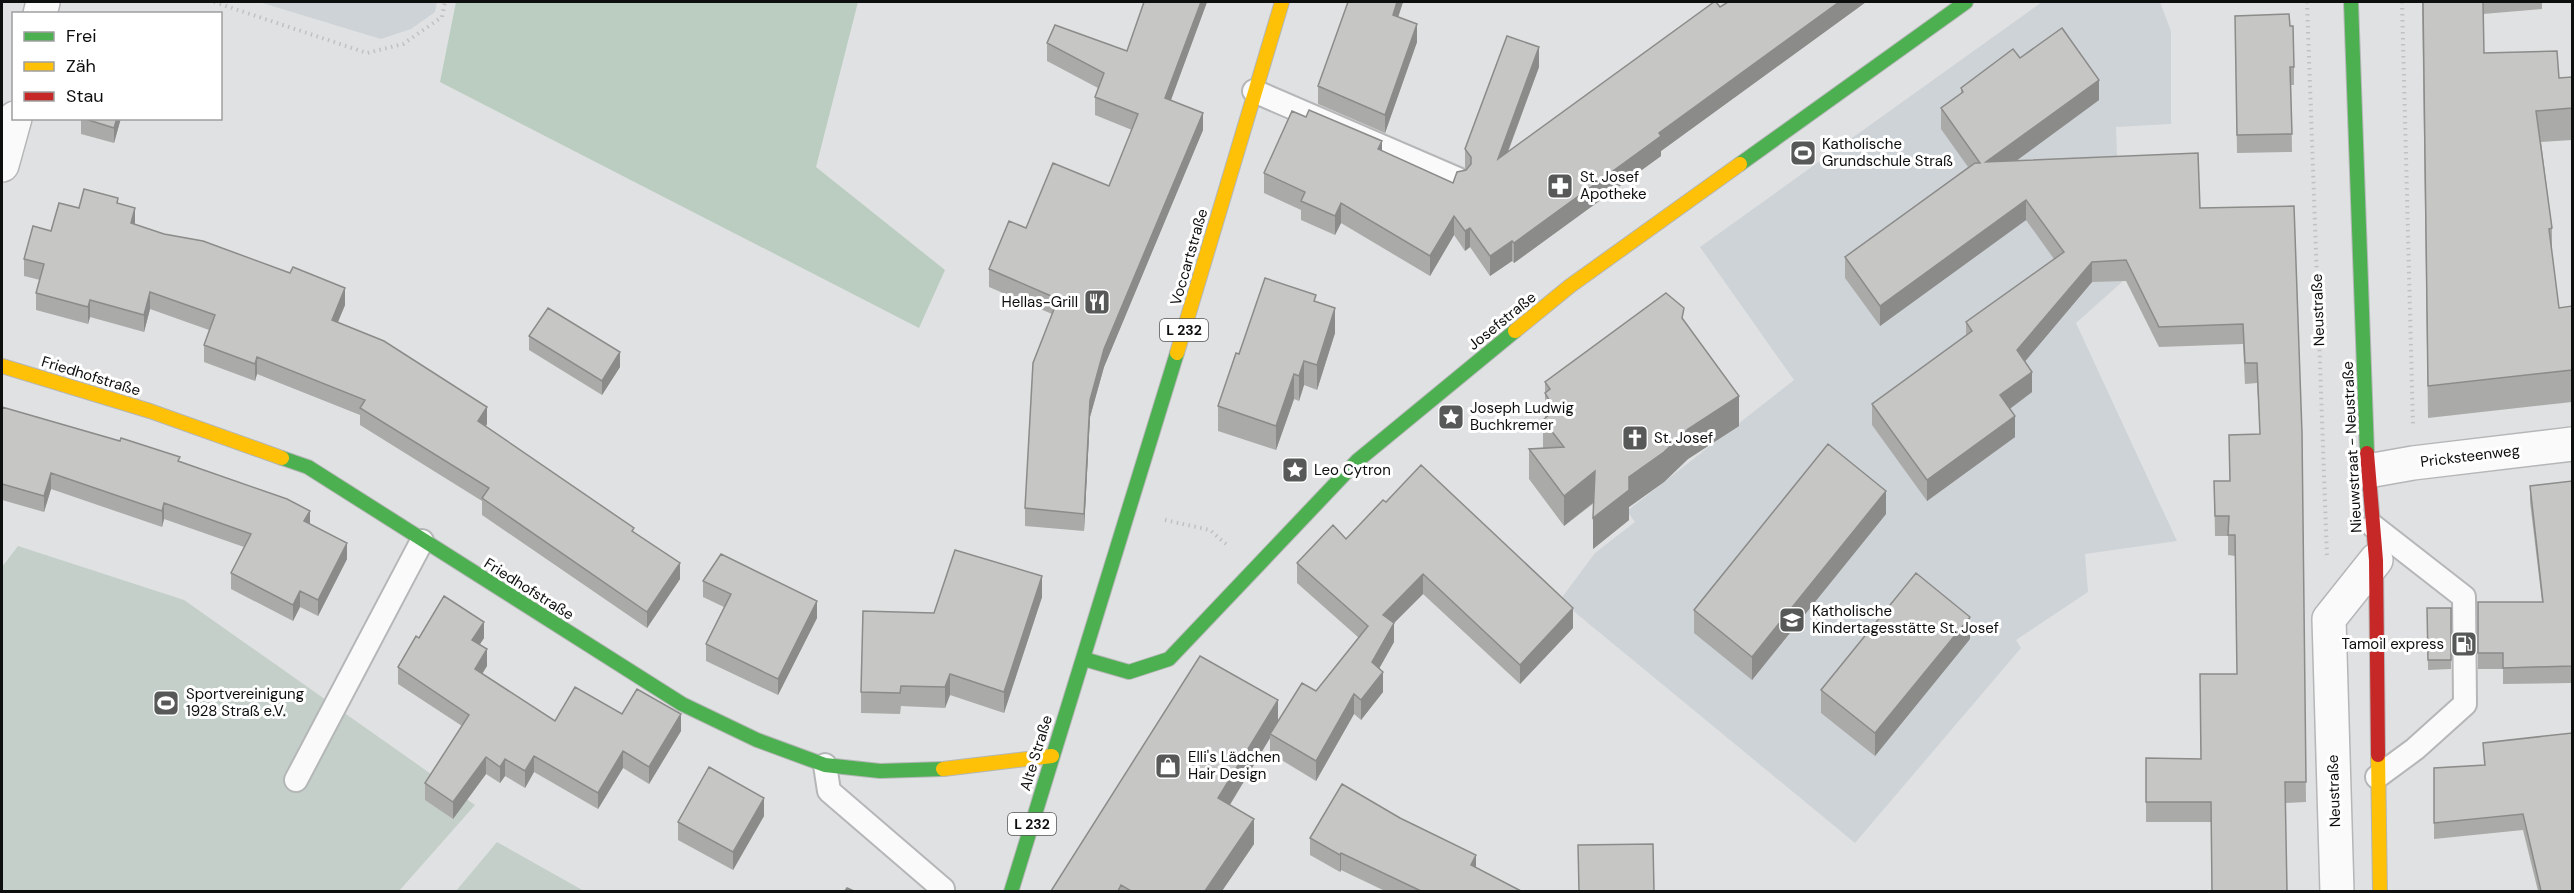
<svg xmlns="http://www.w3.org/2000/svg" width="2574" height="893" font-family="'DM Sans',sans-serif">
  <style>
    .built { fill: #ced3d7 }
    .green { fill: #c3cfc8 }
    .forest { fill: #bbcdc1 }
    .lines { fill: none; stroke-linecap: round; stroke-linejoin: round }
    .lane-casing { stroke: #b5b6b7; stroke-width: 26 }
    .street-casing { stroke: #b5b6b7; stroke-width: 36 }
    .fast-casing { stroke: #b5b6b7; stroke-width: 16 }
    .slow-casing { stroke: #b5b6b7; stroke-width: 16 }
    .jam-casing { stroke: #b5b6b7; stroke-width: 16 }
    .path { stroke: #c0c1c1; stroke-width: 4; stroke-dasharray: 1.5 4.5; stroke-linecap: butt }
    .lane { stroke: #fafafb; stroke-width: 22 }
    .street { stroke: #fafafb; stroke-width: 33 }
    .fast { stroke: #4caf50; stroke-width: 14 }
    .slow { stroke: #ffc107; stroke-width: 14 }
    .jam { stroke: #c62828; stroke-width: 14 }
    .wall { fill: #aaaaa9 }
    .shaded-wall { fill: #8b8b8a }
    .building { fill: #c6c6c5; stroke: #8b8b8a; stroke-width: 1.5 }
    .labels { text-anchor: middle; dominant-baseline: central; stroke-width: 6; stroke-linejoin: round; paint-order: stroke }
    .shield { fill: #fff; stroke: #565656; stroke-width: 1.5 }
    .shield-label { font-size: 14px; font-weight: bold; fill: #0d0e0e }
    .poi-label { font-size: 15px; fill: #0d0e0e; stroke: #fff; text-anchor: start }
    .street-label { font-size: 15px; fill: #0d0e0e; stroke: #fff }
  </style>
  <rect width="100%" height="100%" fill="#e0e1e2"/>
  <!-- built -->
  <path class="built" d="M 259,2 L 437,2 L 435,12 L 411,29 L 381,39 Z
    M 2042,2 L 2160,2 L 2171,31 L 2171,124 L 2116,127 L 2122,282 L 2076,323 L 2177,541 L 2085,554 L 2088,592 L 2016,640 L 2021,648 L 1855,843 L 1560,600 L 1595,553 L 1635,522 L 1627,511 L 1794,380 L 1700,247 Z"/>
  <!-- green -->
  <path class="green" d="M 18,546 L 184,600 L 475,805 L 399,891 L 2,891 L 2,567 Z
    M 497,842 L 584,891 L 456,891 Z"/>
  <!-- forest -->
  <path class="forest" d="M 456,2 L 858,2 L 816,167 L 945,270 L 919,328 L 440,82 Z"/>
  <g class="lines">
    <defs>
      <path id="lane" d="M 1254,91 L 1458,179
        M 2373,526 L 2464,597 L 2465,704 L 2415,749 L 2377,777
        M 825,765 L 829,791 L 943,889
        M 296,780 L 422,541"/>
      <path id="street" d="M 40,14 L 43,2
        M 2,165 L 15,118
        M 2368,471 L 2413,463 L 2572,444
        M 2337,892 L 2329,619 L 2376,560"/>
      <path id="fast" d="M 2351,2 L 2367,453
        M 1740,164 L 1966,2
        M 282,458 L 308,467 L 682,704 L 757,740 L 825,765 L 880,771 L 943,769
        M 1084,659 L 1129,672 L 1169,659 L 1357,461 L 1515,331
        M 1011,892 L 1177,353"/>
      <path id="slow" d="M 1515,331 L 1570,286 L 1740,164
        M 1177,353 L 1282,2
        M 2,366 L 150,411 L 282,458
        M 2378,755 L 2380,892
        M 943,769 L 1052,756"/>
      <path id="jam" d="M 2367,453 L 2376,560 L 2378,755"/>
    </defs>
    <!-- lane casing -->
    <use href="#lane" class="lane-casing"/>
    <!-- street casing -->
    <use href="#street" class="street-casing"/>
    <!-- fast casing -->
    <use href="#fast" class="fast-casing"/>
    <!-- slow casing -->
    <use href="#slow" class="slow-casing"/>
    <!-- jam casing -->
    <use href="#jam" class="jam-casing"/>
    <!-- path -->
    <path class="path" d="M 214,2 L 367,53 L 403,44 L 442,17 L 445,2
      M 2307,2 L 2327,558
      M 2402,2 L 2413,426
      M 1165,520 L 1210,530 L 1226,544"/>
    <!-- lane -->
    <use href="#lane" class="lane"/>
    <!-- street -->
    <use href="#street" class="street"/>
    <!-- fast -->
    <use href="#fast" class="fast"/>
    <!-- slow -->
    <use href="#slow" class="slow"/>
    <!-- jam -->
    <use href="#jam" class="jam"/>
  </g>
  <!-- wall -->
  <path class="wall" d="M 1144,2 L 1207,2 L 1171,100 L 1203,130 L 1104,367 L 1090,417 L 1084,531 L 1025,526 L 1025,508 L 1052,314 L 989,287 L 989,269 L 1026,228 L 1109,186 L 1132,130 L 1095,115 L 1095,97 L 1098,88 L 1047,61 L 1047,43 L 1127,51 Z
    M 1348,2 L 1403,2 L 1398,17 L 1417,42 L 1385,133 L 1318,104 L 1318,86 Z
    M 1728,2 L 1866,2 L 1661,151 L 1661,156 L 1514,263 L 1512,261 L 1490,276 L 1470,247 L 1465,251 L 1454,235 L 1430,276 L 1341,223 L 1335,235 L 1301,220 L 1301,210 L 1264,193 L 1264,173 L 1382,151 L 1453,183 L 1466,170 L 1465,168 L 1465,149 L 1539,67 L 1508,152 Z
    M 2422,2 L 2542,2 L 2542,9 L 2483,14 L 2484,53 L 2559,78 L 2572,77 L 2572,140 L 2541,142 L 2552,228 L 2552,255 L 2559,308 L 2572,306 L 2572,402 L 2428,418 Z
    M 2235,16 L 2290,26 L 2294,67 L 2294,85 L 2291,85 L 2292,152 L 2237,153 Z
    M 2020,58 L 2099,100 L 2016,161 L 2200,208 L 2302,433 L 2306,802 L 2286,803 L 2211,822 L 2146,822 L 2146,758 L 2201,759 L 2237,674 L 2235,556 L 2228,555 L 2228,536 L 2215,536 L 2214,481 L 2230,481 L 2229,435 L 2260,434 L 2257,383 L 2245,384 L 2243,344 L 2159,347 L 2126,281 L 2092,282 L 2025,361 L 2032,392 L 2010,409 L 2015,437 L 1927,501 L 1872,425 L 1872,404 L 1966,336 L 1966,322 L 2054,259 L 2026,220 L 1880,326 L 1845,278 L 1845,257 L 1968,167 L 1941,129 L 1941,108 L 1961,94 L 1961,88 Z
    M 81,118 L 121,118 L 114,143 L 81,134 Z
    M 118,203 L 135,224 L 345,305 L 338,322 L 487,424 L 486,426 L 634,532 L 680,579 L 647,628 L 482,515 L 482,501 L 360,425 L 360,415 L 257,374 L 255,381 L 204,362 L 204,345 L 209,330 L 150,309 L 144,332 L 90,317 L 88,324 L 36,310 L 36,293 L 40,280 L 24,276 L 24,259 L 51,231 L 79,208 Z
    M 1316,302 L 1335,333 L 1317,390 L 1304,385 L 1299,401 L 1294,399 L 1276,450 L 1218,431 L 1218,406 Z
    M 1684,321 L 1739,426 L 1688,459 L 1664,482 L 1629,507 L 1629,520 L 1593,549 L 1594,503 L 1564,526 L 1529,479 L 1529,449 L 1543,448 L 1543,420 L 1545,419 L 1545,382 Z
    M 529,336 L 620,367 L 602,395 L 529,350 Z
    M 2,407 L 180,461 L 310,524 L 347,559 L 318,616 L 300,607 L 293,621 L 231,589 L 231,573 L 244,547 L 164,519 L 162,527 L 51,489 L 44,512 L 2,500 Z
    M 2572,481 L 2572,683 L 2503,684 L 2503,669 L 2478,669 L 2478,602 L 2542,602 L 2530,502 L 2530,486 Z
    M 1386,502 L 1573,628 L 1520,684 L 1423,594 L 1394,623 L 1394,642 L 1379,669 L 1383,692 L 1361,720 L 1354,714 L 1316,781 L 1270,753 L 1270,738 L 1230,805 L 1254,844 L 1222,891 L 1051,891 L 1278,721 L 1316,691 L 1359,638 L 1297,583 L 1297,563 L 1346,539 Z
    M 1886,514 L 1752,680 L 1694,633 L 1694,610 Z
    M 703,581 L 817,618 L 778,695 L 706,661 L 706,644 L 724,607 L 703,597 Z
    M 1042,597 L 1004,713 L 950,695 L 945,708 L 901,706 L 900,714 L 861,713 L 861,692 L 934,613 Z
    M 2427,608 L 2451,608 L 2451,669 L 2428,670 Z
    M 419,638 L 484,638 L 480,644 L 487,666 L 482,674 L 555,721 L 622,714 L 681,731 L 649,784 L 623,768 L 598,809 L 534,772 L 525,788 L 505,776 L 500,783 L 486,774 L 453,819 L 425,800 L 425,783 L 462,726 L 398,684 L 398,667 Z
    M 1970,639 L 1875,756 L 1821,713 L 1821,690 Z
    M 2483,743 L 2572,891 L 2538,891 L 2523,830 L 2434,839 L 2434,768 L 2484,765 Z
    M 764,816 L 733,870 L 678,840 L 678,822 Z
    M 1310,838 L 1476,868 L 1521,891 L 1385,891 L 1341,870 L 1340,872 L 1310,855 Z"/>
  <!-- shaded-wall -->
  <path class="shaded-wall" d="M 1201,2 L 1207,2 L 1165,116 L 1165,98 Z
    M 1397,2 L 1403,2 L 1393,33 L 1393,15 Z
    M 1839,2 L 1866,2 L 1661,151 L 1661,156 L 1514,263 L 1514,243 L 1659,133 Z
    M 1417,24 L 1417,42 L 1385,133 L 1385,115 Z
    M 1539,47 L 1539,67 L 1498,178 L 1498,159 Z
    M 2099,80 L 2099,100 L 1986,183 L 1986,162 Z
    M 1203,113 L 1203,130 L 1104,367 L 1090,417 L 1084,531 L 1084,514 L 1090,400 L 1104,349 Z
    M 117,118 L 121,118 L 114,143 L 114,128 Z
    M 1382,141 L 1382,161 L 1378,149 Z
    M 2026,200 L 2026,220 L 1880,326 L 1880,306 Z
    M 1341,203 L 1341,223 L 1335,235 L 1335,216 Z
    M 135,208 L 135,224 L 131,223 Z
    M 1454,216 L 1454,235 L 1430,276 L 1430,256 Z
    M 1470,228 L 1470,247 L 1465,251 L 1465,231 Z
    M 1512,241 L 1512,261 L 1490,276 L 1490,256 Z
    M 2092,262 L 2092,282 L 2017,371 L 2017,350 Z
    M 345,288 L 345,305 L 332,336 L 332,320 Z
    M 150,292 L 150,309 L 144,332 L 144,315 Z
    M 90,300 L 90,317 L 88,324 L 88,307 Z
    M 1335,308 L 1335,333 L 1317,390 L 1317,365 Z
    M 620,352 L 620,367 L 602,395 L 602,381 Z
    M 257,357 L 257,374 L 255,381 L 255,364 Z
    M 1304,361 L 1304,385 L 1299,401 L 1299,376 Z
    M 2032,372 L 2032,392 L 2000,416 L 2000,395 Z
    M 1294,374 L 1294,399 L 1276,450 L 1276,426 Z
    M 1739,396 L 1739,426 L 1688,459 L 1664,482 L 1629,507 L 1629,520 L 1593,549 L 1593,518 L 1629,477 L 1688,429 Z
    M 487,407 L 487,424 L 478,438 L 478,421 Z
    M 2015,416 L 2015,437 L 1927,501 L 1927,480 Z
    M 1595,471 L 1595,501 L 1564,526 L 1564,496 Z
    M 51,473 L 51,489 L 44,512 L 44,496 Z
    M 1886,491 L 1886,514 L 1752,680 L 1752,657 Z
    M 164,503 L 164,519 L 162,527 L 162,511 Z
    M 310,511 L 310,527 L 304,521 Z
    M 347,543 L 347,559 L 318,616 L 318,600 Z
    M 680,563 L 680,579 L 647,628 L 647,612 Z
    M 1423,574 L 1423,594 L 1394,623 L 1394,642 L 1372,681 L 1372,662 L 1383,615 Z
    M 1042,576 L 1042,597 L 1004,713 L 1004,692 Z
    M 300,591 L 300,607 L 293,621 L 293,605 Z
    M 817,601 L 817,618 L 778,695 L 778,679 Z
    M 1573,608 L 1573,628 L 1520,684 L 1520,665 Z
    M 1970,617 L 1970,639 L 1875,756 L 1875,733 Z
    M 484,622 L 484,638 L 472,656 L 472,640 Z
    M 487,649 L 487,666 L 475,685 L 475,669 Z
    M 1383,672 L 1383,692 L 1361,720 L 1361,700 Z
    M 950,674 L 950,695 L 945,708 L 945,687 Z
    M 1354,694 L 1354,714 L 1316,781 L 1316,761 Z
    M 1278,700 L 1278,726 L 1270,734 L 1270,738 L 1218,824 L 1218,798 Z
    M 681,714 L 681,731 L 649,784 L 649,767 Z
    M 623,751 L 623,768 L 598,809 L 598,793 Z
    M 534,756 L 534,772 L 525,788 L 525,771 Z
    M 486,757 L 486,774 L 453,819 L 453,802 Z
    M 505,759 L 505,776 L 500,783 L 500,767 Z
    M 764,798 L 764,816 L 733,870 L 733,852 Z
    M 1254,819 L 1254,844 L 1222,891 L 1205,891 Z
    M 1341,853 L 1341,870 L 1340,872 L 1340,855 Z
    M 1476,855 L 1476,872 L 1471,865 Z"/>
  <!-- building -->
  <path class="building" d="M 1144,2 L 1201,2 L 1165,98 L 1203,113 L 1104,349 L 1090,400 L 1084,514 L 1025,508 L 1033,363 L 1058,299 L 989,269 L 1009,221 L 1026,228 L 1053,163 L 1109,186 L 1138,114 L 1095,97 L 1104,73 L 1047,43 L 1055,25 L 1127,51 Z
    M 1348,2 L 1397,2 L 1393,15 L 1417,24 L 1385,115 L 1318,86 Z
    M 1714,2 L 1716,2 L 1720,7 L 1728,2 L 1839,2 L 1659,133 L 1661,136 L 1514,243 L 1512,241 L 1490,256 L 1470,228 L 1465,231 L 1454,216 L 1430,256 L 1341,203 L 1335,216 L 1301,201 L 1305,192 L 1264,173 L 1292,111 L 1306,117 L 1309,110 L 1382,141 L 1378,149 L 1453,183 L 1457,172 L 1466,170 L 1471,164 L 1471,157 L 1465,149 L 1507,36 L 1539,47 L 1498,159 Z
    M 2423,2 L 2483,2 L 2484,53 L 2557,51 L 2559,78 L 2572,77 L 2572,108 L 2536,111 L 2552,228 L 2549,229 L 2559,308 L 2572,306 L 2572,370 L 2428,386 Z
    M 2289,14 L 2290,26 L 2293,26 L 2294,67 L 2290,67 L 2292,134 L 2237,135 L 2235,16 Z
    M 2062,28 L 2099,80 L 1986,162 L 2198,153 L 2200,208 L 2294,206 L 2302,433 L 2306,782 L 2285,782 L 2287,891 L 2212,891 L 2211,802 L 2146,802 L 2146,758 L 2201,759 L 2200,674 L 2237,674 L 2235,535 L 2228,535 L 2229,516 L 2215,516 L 2214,481 L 2230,481 L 2229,435 L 2260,434 L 2257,363 L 2245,363 L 2243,324 L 2159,327 L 2126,260 L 2092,262 L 2017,350 L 2032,372 L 2000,395 L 2015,416 L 1927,480 L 1872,404 L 1972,331 L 1966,322 L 2064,252 L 2026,200 L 1880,306 L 1845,257 L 1975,163 L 1980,163 L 1941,108 L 1963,92 L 1961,88 L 2013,49 L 2020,58 Z
    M 82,118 L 117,118 L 114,128 Z
    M 84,189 L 118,198 L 117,203 L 135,208 L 131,223 L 164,234 L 203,241 L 290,273 L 293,267 L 345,288 L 332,320 L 384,341 L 487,407 L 478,421 L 634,528 L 632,531 L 680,563 L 647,612 L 482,498 L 489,488 L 360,408 L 365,400 L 257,357 L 255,364 L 204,345 L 215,315 L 150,292 L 144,315 L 90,300 L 88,307 L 36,293 L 44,264 L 24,259 L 33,226 L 51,231 L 59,203 L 79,208 Z
    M 1265,278 L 1316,295 L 1314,301 L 1335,308 L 1317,365 L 1304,361 L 1299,376 L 1294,374 L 1276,426 L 1218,406 L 1236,353 L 1239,354 Z
    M 1666,293 L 1684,308 L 1682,318 L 1739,396 L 1688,429 L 1664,452 L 1629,477 L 1629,490 L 1593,518 L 1595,471 L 1564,496 L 1529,449 L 1564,447 L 1543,420 L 1555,410 L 1545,393 L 1550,389 L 1545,382 Z
    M 548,308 L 620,352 L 602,381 L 529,336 Z
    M 2,407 L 120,441 L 121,438 L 180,457 L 178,461 L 287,499 L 310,511 L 304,521 L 347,543 L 318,600 L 300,591 L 293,605 L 231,573 L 251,534 L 164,503 L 162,511 L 51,473 L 44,496 L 2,484 Z
    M 1828,444 L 1886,491 L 1752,657 L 1694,610 Z
    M 1421,465 L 1573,608 L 1520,665 L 1423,574 L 1383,615 L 1394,623 L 1372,662 L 1383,672 L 1361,700 L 1354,694 L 1316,761 L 1270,734 L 1302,683 L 1316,691 L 1368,626 L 1297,563 L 1333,525 L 1346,539 L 1383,500 L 1386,502 Z
    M 2572,481 L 2572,666 L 2503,668 L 2503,653 L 2478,653 L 2478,602 L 2543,602 L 2530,486 Z
    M 955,550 L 1042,576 L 1004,692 L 950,674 L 945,687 L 901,686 L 900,693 L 861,692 L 863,611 L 934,613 Z
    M 721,554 L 817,601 L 778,679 L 706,644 L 731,594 L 703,581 Z
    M 1916,573 L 1970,617 L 1875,733 L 1821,690 Z
    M 444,596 L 484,622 L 472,640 L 487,649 L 475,669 L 555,721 L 575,687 L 622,714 L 637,689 L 681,714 L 649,767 L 623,751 L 598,793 L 534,756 L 525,771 L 505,759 L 500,767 L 486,757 L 453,802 L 425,783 L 469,715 L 398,667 L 416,636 L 419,638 Z
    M 2427,608 L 2451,608 L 2451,660 L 2428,660 Z
    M 1200,656 L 1278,700 L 1218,798 L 1254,819 L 1205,891 L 1131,891 L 1121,885 L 1118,891 L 1051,891 Z
    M 2572,733 L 2572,891 L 2541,891 L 2523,814 L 2434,823 L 2434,768 L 2485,765 L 2483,743 Z
    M 709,767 L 764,798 L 733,852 L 678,822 Z
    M 1342,784 L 1400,818 L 1476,855 L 1471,865 L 1521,891 L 1421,891 L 1341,853 L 1340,855 L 1310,838 Z
    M 1653,844 L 1654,891 L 1579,891 L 1578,845 Z
    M 847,888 L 854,891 L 845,891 Z"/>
  <!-- icons -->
  <defs>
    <symbol id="stadium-square" viewBox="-11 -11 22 22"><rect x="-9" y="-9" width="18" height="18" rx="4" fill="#575858" stroke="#fff"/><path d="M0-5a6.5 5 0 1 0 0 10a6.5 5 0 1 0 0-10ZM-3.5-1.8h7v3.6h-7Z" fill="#fff"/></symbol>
    <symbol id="pharmacy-square" viewBox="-11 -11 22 22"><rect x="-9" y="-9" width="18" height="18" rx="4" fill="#575858" stroke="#fff"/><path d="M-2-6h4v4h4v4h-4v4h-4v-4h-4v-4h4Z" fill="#fff"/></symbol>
    <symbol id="restaurant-square" viewBox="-11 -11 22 22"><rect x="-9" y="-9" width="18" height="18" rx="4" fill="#575858" stroke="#fff"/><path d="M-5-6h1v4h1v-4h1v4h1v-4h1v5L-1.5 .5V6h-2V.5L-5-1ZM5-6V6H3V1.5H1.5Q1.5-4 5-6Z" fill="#fff"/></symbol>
    <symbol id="sight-square" viewBox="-11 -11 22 22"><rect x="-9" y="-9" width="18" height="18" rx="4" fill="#575858" stroke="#fff"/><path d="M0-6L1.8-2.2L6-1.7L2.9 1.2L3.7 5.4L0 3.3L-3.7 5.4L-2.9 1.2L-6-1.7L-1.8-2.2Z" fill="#fff"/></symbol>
    <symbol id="church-square" viewBox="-11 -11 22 22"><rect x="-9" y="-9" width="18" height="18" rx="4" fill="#575858" stroke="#fff"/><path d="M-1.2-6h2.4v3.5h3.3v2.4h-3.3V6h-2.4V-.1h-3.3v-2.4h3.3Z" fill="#fff"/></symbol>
    <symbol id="school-square" viewBox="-11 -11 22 22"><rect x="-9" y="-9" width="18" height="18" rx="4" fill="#575858" stroke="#fff"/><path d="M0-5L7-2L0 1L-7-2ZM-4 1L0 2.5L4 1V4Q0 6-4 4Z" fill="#fff"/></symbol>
    <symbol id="fuel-square" viewBox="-11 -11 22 22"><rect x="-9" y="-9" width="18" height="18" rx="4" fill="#575858" stroke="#fff"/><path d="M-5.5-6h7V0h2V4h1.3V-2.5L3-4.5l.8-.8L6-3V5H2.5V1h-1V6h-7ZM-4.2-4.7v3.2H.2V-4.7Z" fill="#fff"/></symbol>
    <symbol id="shop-square" viewBox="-11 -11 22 22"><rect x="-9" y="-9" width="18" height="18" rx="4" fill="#575858" stroke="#fff"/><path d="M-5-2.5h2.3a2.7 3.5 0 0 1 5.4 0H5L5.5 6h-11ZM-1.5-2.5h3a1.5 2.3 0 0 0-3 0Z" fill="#fff"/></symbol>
  </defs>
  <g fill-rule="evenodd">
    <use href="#stadium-square" x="1788" y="138" width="30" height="30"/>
    <use href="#pharmacy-square" x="1545" y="171" width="30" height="30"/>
    <use href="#restaurant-square" x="1082" y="287" width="30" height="30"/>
    <use href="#sight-square" x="1436" y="402" width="30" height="30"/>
    <use href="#church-square" x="1620" y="423" width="30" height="30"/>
    <use href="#sight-square" x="1280" y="455" width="30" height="30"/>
    <use href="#school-square" x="1777" y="605" width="30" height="30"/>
    <use href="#fuel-square" x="2449" y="629" width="30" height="30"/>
    <use href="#stadium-square" x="151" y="688" width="30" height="30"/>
    <use href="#shop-square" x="1153" y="751" width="30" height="30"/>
  </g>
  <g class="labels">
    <!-- shield labels -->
    <g class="shield">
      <rect x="1160" y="319" width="48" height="22" rx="4.5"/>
      <rect x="1008" y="813" width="48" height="22" rx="4.5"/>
    </g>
    <g class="shield-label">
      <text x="1184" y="330">L 232</text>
      <text x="1032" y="824">L 232</text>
    </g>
    <!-- poi labels -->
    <g class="poi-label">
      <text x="1822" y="144">Katholische<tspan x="1822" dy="17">Grundschule Straß</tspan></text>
      <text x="1580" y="177">St. Josef<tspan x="1580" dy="17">Apotheke</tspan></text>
      <text x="1078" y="302" text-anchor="end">Hellas-Grill</text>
      <text x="1470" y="408">Joseph Ludwig<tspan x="1470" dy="17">Buchkremer</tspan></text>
      <text x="1654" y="438">St. Josef</text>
      <text x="1314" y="470">Leo Cytron</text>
      <text x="1812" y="611">Katholische<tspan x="1812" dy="17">Kindertagesstätte St. Josef</tspan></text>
      <text x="2444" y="644" text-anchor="end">Tamoil express</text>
      <text x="186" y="694">Sportvereinigung<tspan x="186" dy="17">1928 Straß e.V.</tspan></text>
      <text x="1188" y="757">Elli's Lädchen<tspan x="1188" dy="17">Hair Design</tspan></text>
    </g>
    <!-- street labels -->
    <g class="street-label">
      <text transform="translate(1189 257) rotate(-74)">Voccartstraße</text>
      <text transform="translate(2318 310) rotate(-92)">Neustraße</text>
      <text transform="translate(1502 321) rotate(-39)">Josefstraße</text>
      <text transform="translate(91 376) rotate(17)">Friedhofstraße</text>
      <text transform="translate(2352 447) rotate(-93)">Nieuwstraat - Neustraße</text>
      <text transform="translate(2470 456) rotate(-7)">Pricksteenweg</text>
      <text transform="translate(529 589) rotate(32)">Friedhofstraße</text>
      <text transform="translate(1036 753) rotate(-73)">Alte Straße</text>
      <text transform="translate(2334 791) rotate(-92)">Neustraße</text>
    </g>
  </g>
  <!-- border -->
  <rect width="2574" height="893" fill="none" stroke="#0d0e0e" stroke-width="6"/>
  <!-- legend -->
  <rect x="12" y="12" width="210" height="108" fill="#ffffff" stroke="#9e9f9f" stroke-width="1.5"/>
  <rect x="24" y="32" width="30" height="9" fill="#4caf50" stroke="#9e9f9f" stroke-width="1.5"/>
  <text x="66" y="42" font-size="18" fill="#0d0e0e">Frei</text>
  <rect x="24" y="62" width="30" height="9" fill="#ffc107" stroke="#9e9f9f" stroke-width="1.5"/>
  <text x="66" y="72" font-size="18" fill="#0d0e0e">Zäh</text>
  <rect x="24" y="92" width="30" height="9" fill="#c62828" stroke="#9e9f9f" stroke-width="1.5"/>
  <text x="66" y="102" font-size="18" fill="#0d0e0e">Stau</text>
</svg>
